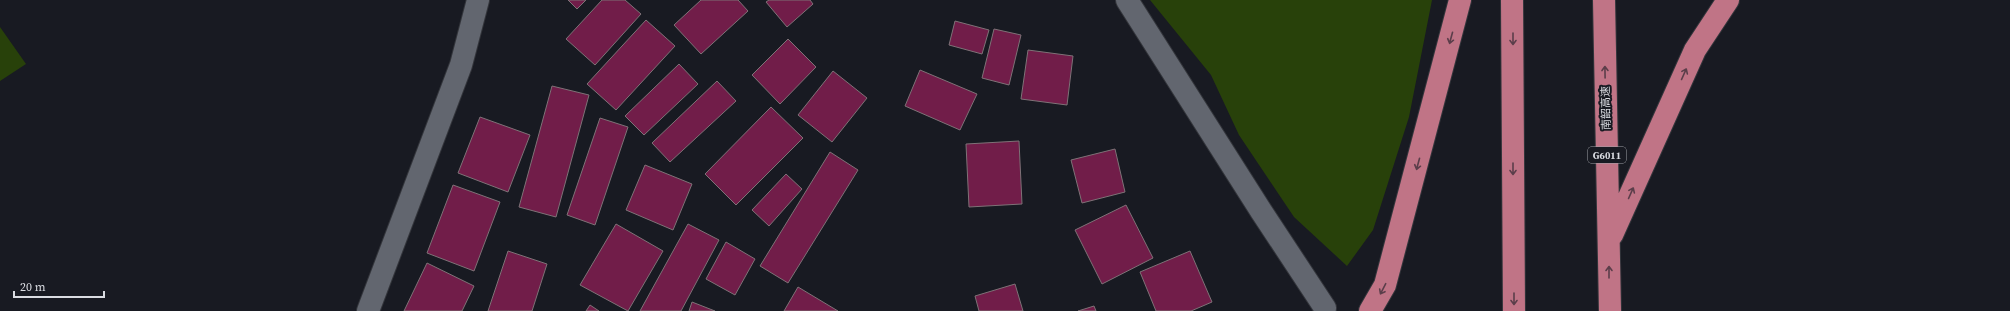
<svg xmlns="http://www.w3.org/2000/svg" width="2010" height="311" font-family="'Source Serif 4','Noto Sans SC',serif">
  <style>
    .green { fill: #28410a }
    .building { fill: #711d49; stroke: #7e7277 }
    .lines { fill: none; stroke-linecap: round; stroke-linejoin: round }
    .street-casing { stroke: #33353b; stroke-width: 24 }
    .secondary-casing { stroke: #33353b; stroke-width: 24 }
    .highway-casing { stroke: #33353b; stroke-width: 24 }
    .street { stroke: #62666f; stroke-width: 22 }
    .secondary { stroke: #62666f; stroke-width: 22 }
    .highway { stroke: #c07486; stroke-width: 22 }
    .oneway { stroke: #5b3e4a }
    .labels { text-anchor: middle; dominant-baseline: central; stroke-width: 4; stroke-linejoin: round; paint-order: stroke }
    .shield { fill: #181a22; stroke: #a0a2a8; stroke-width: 1 }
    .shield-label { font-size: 10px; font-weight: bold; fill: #dadce2 }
    .street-label { font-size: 11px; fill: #dadce2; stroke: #181a22 }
  </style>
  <rect width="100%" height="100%" fill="#181a22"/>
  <!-- green -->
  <path class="green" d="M 1150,0 L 1432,0 L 1409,117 L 1373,230 L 1347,266 L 1294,217 L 1239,135 L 1211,75 Z
    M 0,27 L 26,64 L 0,81 Z"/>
  <!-- building -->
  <path class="building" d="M 568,0 L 586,0 L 577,9 Z
    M 602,0 L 625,0 L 641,14 L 595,65 L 566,39 Z
    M 701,0 L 738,0 L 748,11 L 701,54 L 674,25 Z
    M 769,0 L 810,0 L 813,4 L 787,27 L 766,2 Z
    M 646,20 L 675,46 L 616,110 L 587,84 Z
    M 955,21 L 989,30 L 982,54 L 949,45 Z
    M 994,29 L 1021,35 L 1009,85 L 982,78 Z
    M 788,39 L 816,67 L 780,104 L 752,75 Z
    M 1028,50 L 1073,56 L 1067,105 L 1021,99 Z
    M 679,64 L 698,84 L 644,135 L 625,116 Z
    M 920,70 L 977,94 L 960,130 L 905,106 Z
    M 833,71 L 867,98 L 832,142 L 798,115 Z
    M 717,81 L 736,101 L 670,162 L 652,143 Z
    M 552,86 L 589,95 L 556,217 L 519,207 Z
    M 771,107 L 803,138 L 736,205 L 705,174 Z
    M 480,117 L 530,135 L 508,192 L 458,173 Z
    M 600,118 L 628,127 L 595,225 L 567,215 Z
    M 1019,141 L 1022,204 L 969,207 L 966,144 Z
    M 1115,149 L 1125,192 L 1082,203 L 1071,160 Z
    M 830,152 L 858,170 L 788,283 L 760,266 Z
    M 645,165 L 692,184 L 673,230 L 626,210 Z
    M 786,174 L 802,189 L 769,226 L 752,210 Z
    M 453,185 L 500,202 L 474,271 L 427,253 Z
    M 1126,205 L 1153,258 L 1102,284 L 1075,230 Z
    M 616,224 L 663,251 L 628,311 L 580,285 Z
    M 688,224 L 719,240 L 681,311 L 640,311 Z
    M 726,242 L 755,259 L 735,295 L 706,279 Z
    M 508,251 L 547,264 L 532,311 L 488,311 Z
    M 1190,251 L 1212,302 L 1191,311 L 1156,311 L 1140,272 Z
    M 427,263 L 474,286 L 462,311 L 404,311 Z
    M 1015,284 L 1023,311 L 979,311 L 975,296 Z
    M 798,287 L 838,311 L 784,311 Z
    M 692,302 L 715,311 L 689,311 Z
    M 590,305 L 599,311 L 586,311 Z
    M 1094,306 L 1096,311 L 1078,311 Z"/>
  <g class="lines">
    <defs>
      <path id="street" d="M 368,311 L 461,65 L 478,0"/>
      <path id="secondary" d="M 1127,0 L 1261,211 L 1325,308"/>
      <path id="highway" d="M 1512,0 L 1514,311
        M 1604,0 L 1610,311
        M 1612,235 L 1695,50 L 1728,0
        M 1370,311 L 1385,285 L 1460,0"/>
    </defs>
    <!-- street casing -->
    <use href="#street" class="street-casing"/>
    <!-- secondary casing -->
    <use href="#secondary" class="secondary-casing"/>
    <!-- highway casing -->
    <use href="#highway" class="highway-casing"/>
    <!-- street -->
    <use href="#street" class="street"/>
    <!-- secondary -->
    <use href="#secondary" class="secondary"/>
    <!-- highway -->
    <use href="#highway" class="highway"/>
  </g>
  <!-- one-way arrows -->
  <defs><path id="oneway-shaft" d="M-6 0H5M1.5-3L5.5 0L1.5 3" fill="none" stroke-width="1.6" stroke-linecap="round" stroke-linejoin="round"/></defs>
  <g class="oneway">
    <use href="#oneway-shaft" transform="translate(1451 38) rotate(105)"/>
    <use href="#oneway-shaft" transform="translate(1513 39) rotate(90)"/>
    <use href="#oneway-shaft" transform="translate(1605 72) rotate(-91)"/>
    <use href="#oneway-shaft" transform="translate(1684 74) rotate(-66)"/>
    <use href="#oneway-shaft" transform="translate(1418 164) rotate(105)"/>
    <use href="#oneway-shaft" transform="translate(1513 169) rotate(90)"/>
    <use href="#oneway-shaft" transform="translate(1631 193) rotate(-66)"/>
    <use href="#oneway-shaft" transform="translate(1609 272) rotate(-90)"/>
    <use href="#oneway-shaft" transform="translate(1383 289) rotate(117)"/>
    <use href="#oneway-shaft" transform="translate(1514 299) rotate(90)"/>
  </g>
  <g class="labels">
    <!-- shield labels -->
    <rect class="shield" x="1588" y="147" width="38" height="16" rx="3"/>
    <g class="shield-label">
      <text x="1607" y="155">G6011</text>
    </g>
    <!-- street labels -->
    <g class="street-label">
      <text transform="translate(1606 108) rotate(-91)">南韶高速</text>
    </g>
  </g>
  <!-- scale -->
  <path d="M14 291v6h90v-6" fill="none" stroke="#dadce2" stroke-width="2"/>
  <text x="20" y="291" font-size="12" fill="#dadce2" stroke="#181a22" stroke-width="3" paint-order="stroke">20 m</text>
</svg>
